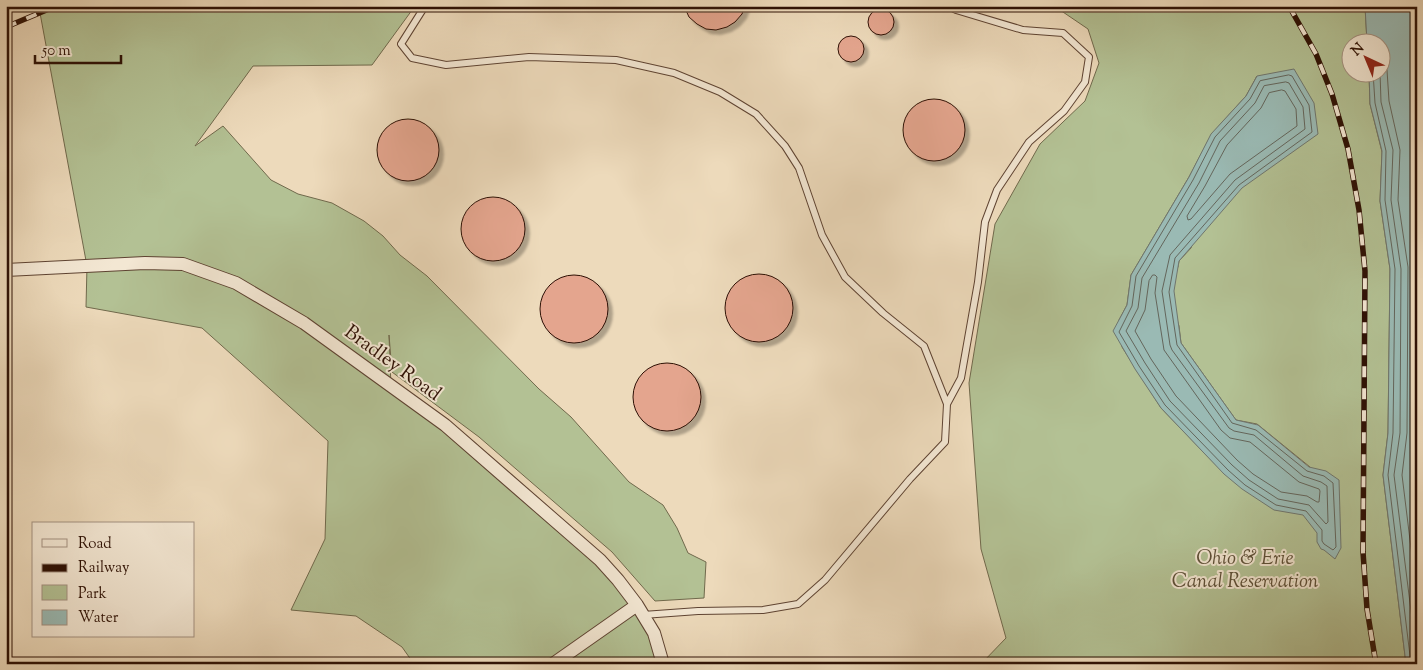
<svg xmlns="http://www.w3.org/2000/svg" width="1423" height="670" font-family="'Sorts Mill Goudy',serif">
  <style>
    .green { fill: #b3c194; stroke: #70694c; fill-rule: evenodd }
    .water { fill: #9abab4; stroke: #6f766e }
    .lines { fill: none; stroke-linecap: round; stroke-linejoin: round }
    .shore { stroke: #64665c; stroke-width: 1 }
    .building { fill: #e4a58e; stroke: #2e1105; filter: url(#shadow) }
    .service-casing { stroke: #5e4332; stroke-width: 8 }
    .minor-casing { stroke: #5e4332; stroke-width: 14 }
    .service { stroke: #f3e7d3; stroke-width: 6 }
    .minor { stroke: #f3e7d3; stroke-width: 12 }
    .rail-casing { stroke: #2e1105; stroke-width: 5.5 }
    .rail { stroke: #f3e7d3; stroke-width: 4; stroke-dasharray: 11; stroke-linecap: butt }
    .labels { text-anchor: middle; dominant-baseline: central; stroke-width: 4; stroke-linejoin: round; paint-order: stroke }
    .street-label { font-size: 20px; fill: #2e1105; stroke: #f3e7d3 }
    .park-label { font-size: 20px; font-style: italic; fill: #5d4f37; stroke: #f3e7d3 }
  </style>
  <defs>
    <filter id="shadow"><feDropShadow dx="4.5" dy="4.5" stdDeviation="1" flood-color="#0004"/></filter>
  </defs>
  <rect width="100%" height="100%" fill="#eddabb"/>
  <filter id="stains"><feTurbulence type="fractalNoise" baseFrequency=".004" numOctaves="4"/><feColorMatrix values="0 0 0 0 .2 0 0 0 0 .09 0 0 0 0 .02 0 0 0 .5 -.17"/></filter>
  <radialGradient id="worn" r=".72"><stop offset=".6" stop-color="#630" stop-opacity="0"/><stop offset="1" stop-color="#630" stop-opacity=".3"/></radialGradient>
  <!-- green -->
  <path class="green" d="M 37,6 L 415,6 L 372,65 L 253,66 L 195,146 L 223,126 L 271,180 L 298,194 L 332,203 L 364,221 L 383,236 L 400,255 L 427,276 L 539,389 L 571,417 L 629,482 L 663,505 L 677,528 L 688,553 L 706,562 L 704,598 L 655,601 L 612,552 L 479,437 L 392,372 L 389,335 L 391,387 L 600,560 L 637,605 L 663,664 L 414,664 L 402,647 L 356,616 L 291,610 L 325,539 L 328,441 L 202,328 L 86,307 L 87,266 L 40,13 Z
    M 1061,6 L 1365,6 L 1367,42 L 1350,42 L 1350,72 L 1369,73 L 1370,104 L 1382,152 L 1380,201 L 1390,269 L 1388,433 L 1383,475 L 1406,664 L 981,664 L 1006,638 L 981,549 L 969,383 L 995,224 L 1040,144 L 1085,101 L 1099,63 L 1088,29 L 1060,10 ZM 1257,76 L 1191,248 L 1179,261 L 1178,267 L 1166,285 L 1179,326 L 1181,343 L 1236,420 L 1257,424 L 1310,467 L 1339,508 L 1339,522 L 1215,464 L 1161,408 L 1122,347 L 1119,320 L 1127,305 L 1131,275 L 1189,177 L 1208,141 L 1218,127 L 1246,96 Z"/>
  <!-- water -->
  <path class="water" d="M 1365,6 L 1415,6 L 1417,27 L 1417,664 L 1406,664 L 1383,475 L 1388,433 L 1390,269 L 1380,201 L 1382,151 L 1370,104 L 1369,73 L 1380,72 L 1380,42 L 1367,42 Z
    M 1294,69 L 1314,103 L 1318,134 L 1242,188 L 1179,261 L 1174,291 L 1181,343 L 1236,420 L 1258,425 L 1309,467 L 1326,471 L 1339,480 L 1341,548 L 1335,559 L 1324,550 L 1321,549 L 1317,542 L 1317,533 L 1303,515 L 1274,510 L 1242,489 L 1224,474 L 1161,408 L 1135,369 L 1113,331 L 1127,305 L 1131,275 L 1189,177 L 1211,134 L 1246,96 L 1257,76 Z"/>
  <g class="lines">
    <!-- shore -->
    <path class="shore" d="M 1380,59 L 1385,65 L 1387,70 L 1389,101 L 1400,150 L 1398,200 L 1408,267 L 1407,433 L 1402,475 L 1417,597
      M 1373,72 L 1375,103 L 1386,151 L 1385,200 L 1395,269 L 1393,433 L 1388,475 L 1411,664
      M 1380,72 L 1381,102 L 1393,150 L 1391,200 L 1401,269 L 1400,433 L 1394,475 L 1417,659
      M 1289,75 L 1292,76 L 1309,105 L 1312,132 L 1239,185 L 1175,258 L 1169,292 L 1177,345 L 1232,423 L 1256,430 L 1307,471 L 1324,476 L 1333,483 L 1336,547 L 1333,550 L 1324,544 L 1322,541 L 1322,530 L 1306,511 L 1276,505 L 1245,485 L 1228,470 L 1165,405 L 1139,366 L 1119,332 L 1132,306 L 1136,276 L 1193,180 L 1215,137 L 1250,99 L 1260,81 Z
      M 1286,82 L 1289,83 L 1303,107 L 1305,129 L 1235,180 L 1170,255 L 1162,291 L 1170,345 L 1172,350 L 1229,428 L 1234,431 L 1254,435 L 1303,476 L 1321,482 L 1327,486 L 1328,522 L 1326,524 L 1309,505 L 1278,499 L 1249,480 L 1232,465 L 1170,401 L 1145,363 L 1126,331 L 1138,308 L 1142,278 L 1199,183 L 1220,141 L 1255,103 L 1264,86 Z
      M 1282,90 L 1285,91 L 1296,109 L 1297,126 L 1230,174 L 1191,219 L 1188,220 L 1187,216 L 1205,186 L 1227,145 L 1261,108 L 1269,93 Z
      M 1153,275 L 1155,275 L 1157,277 L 1155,293 L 1164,350 L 1221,430 L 1230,438 L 1250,442 L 1299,482 L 1319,489 L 1320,491 L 1319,502 L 1317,502 L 1307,496 L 1281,492 L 1253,474 L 1237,460 L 1176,396 L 1151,359 L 1135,331 L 1145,310 L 1149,281 Z"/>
  </g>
  <!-- building -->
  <path class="building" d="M 684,6 L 745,6 L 742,14 L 735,22 L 727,27 L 716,30 L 706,29 L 697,24 L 689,17 Z
    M868 22a13 13 0 1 1 26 0a13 13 0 1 1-26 0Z
    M838 49a13 13 0 1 1 26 0a13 13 0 1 1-26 0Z
    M903 130a31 31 0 1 1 62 0a31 31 0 1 1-62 0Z
    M377 150a31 31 0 1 1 62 0a31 31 0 1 1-62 0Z
    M461 229a32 32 0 1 1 64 0a32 32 0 1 1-64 0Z
    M725 308a34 34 0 1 1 68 0a34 34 0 1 1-68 0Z
    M540 309a34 34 0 1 1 68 0a34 34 0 1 1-68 0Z
    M633 397a34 34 0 1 1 68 0a34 34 0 1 1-68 0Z"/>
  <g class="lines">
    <defs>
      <path id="service" d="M 425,6 L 401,44 L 412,58 L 446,65 L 529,57 L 616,60 L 674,73 L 720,92 L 756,114 L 785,146 L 799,168 L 822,235 L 845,277 L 883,313 L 924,346 L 947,404 L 945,442 L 910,479 L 825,580 L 798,604 L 763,610 L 698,611 L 643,615
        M 947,404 L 961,378 L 978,282 L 985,222 L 997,190 L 1029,142 L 1064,111 L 1085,82 L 1089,57 L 1063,33 L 1023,30 L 956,10 L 948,6"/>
      <path id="minor" d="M 6,270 L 145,263 L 183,264 L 236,283 L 304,323 L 445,425 L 600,560 L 618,580 L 637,605 L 654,633 L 663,664
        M 553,664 L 637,605"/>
    </defs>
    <!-- service casing -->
    <use href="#service" class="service-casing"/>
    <!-- minor casing -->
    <use href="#minor" class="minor-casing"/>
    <!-- service -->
    <use href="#service" class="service"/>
    <!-- minor -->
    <use href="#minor" class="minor"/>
    <defs>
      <path id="rail" d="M 1289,6 L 1316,54 L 1332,94 L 1348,149 L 1359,210 L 1365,271 L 1363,552 L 1367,609 L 1376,664
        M 6,27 L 56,6"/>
    </defs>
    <!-- rail casing -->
    <use href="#rail" class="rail-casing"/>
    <!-- rail -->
    <use href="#rail" class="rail"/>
  </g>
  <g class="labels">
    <!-- street labels -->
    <g class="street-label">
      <text transform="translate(392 364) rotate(36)">Bradley Road</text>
    </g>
    <!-- park labels -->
    <g class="park-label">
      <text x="1245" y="559">Ohio &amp; Erie<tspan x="1245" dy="23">Canal Reservation</tspan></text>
    </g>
  </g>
  <!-- margin -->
  <rect width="1423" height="670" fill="none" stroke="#eddabb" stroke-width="25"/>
  <rect x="8" y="8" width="1408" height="655" fill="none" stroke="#2e1105" stroke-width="2.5"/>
  <rect x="12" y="12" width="1398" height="645" fill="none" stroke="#2e1105"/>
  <!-- legend -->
  <rect x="32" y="522" width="162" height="115" fill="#f3e7d3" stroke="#a49181"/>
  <rect x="42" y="539" width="25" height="8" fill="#f3e7d3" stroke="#a49181"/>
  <text x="78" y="548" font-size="15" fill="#2e1105">Road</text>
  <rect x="42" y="564" width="25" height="8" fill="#2e1105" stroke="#a49181"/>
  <text x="78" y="572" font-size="15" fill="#2e1105">Railway</text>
  <rect x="42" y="585" width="25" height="15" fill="#b3c194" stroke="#a49181"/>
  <text x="78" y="598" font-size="15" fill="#2e1105">Park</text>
  <rect x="42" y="610" width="25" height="15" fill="#9abab4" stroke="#a49181"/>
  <text x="78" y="622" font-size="15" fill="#2e1105">Water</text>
  <!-- north arrow -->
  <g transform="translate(1366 58) rotate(316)"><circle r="24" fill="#f3e7d3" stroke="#a49181"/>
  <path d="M0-4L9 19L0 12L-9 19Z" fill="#8f2418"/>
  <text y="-8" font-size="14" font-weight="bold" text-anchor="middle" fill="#2e1105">N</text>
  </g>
  <!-- scale -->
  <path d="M35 55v8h86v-8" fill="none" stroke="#2e1105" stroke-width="2.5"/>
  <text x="42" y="55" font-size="15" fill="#2e1105" stroke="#f3e7d3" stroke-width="4" paint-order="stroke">50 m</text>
  <rect width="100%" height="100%" filter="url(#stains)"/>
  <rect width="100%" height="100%" fill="url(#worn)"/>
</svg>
